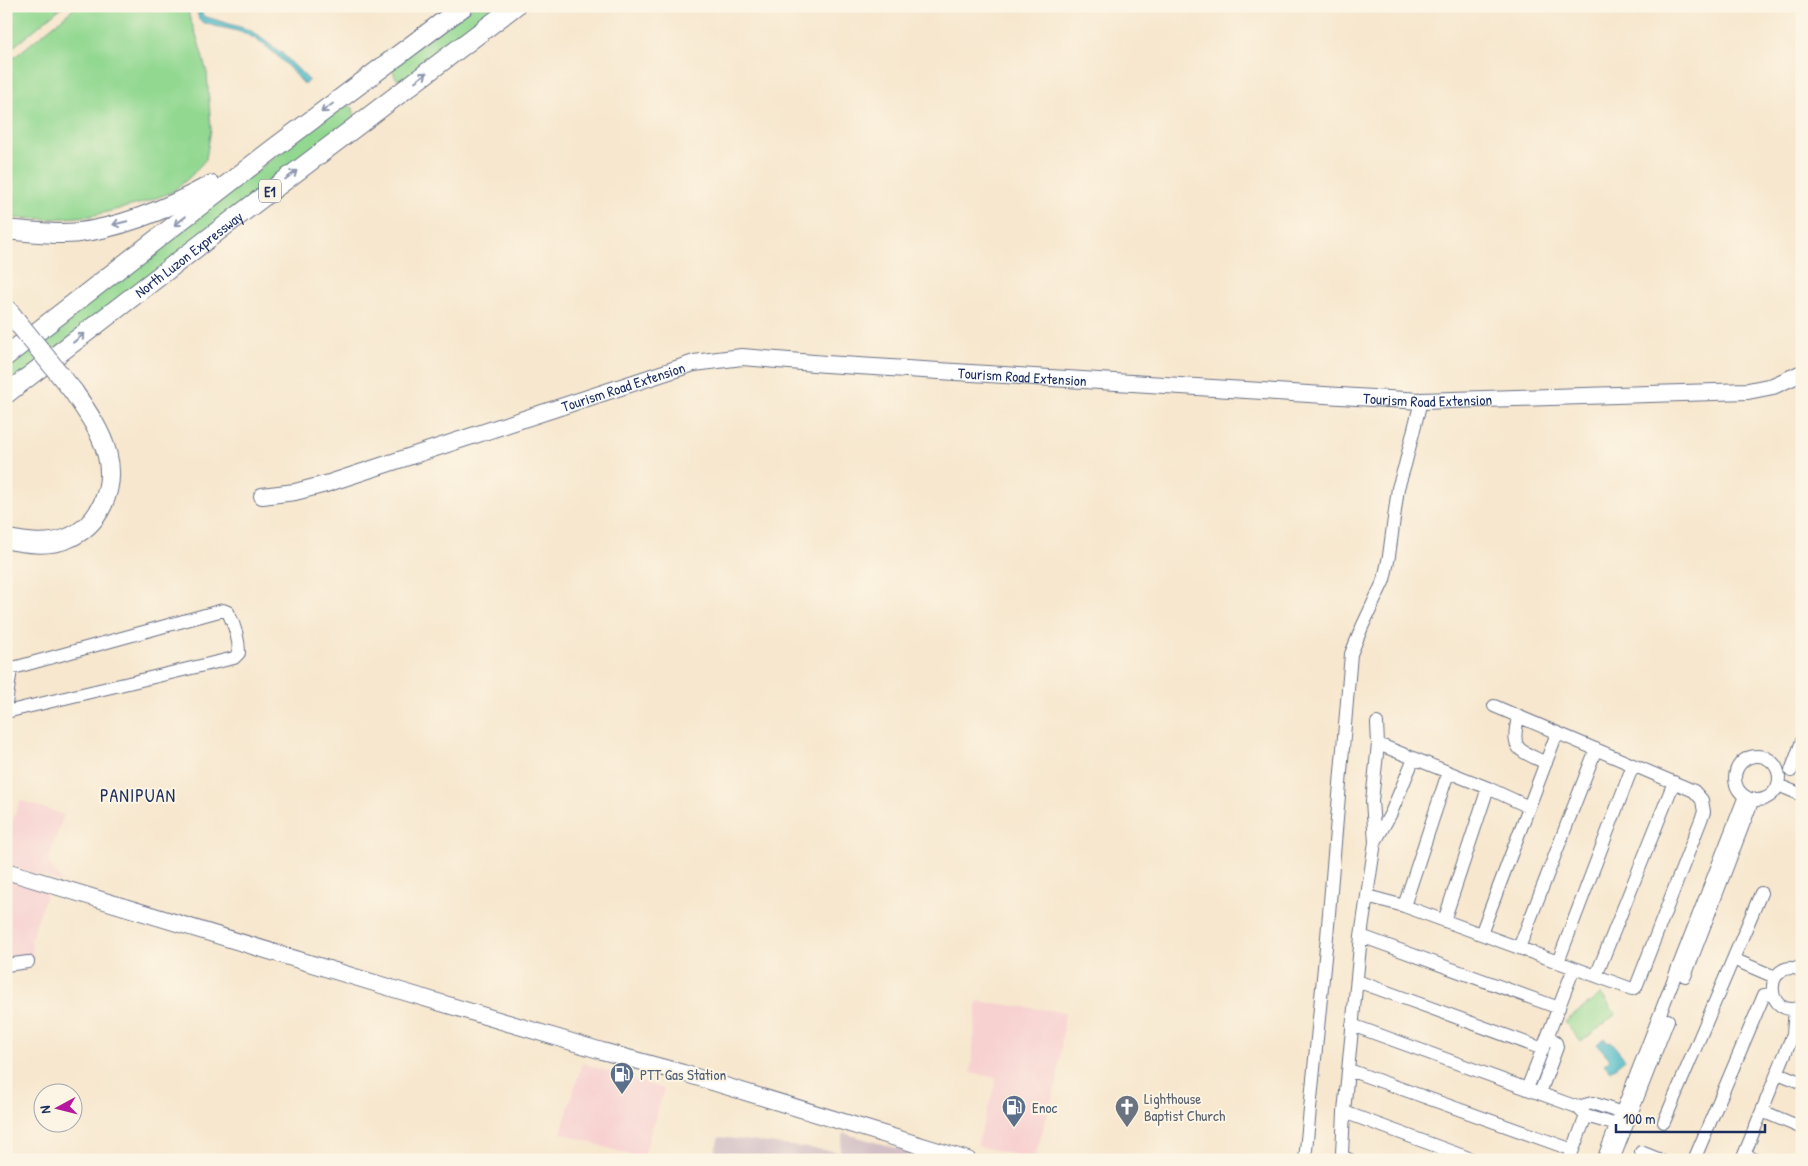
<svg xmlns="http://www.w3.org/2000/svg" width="1808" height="1166" font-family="'Patrick Hand',sans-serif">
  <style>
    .built { fill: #f7d0d0 }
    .industrial { fill: #d2bec5 }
    .green { fill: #92d891; stroke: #568478 }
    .water { fill: #4cb9c6; stroke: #347492 }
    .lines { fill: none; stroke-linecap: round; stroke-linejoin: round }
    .minor-casing { stroke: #686f85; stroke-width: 14 }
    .major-casing { stroke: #686f85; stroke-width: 18 }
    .highway-casing { stroke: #686f85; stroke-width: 21 }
    .minor { stroke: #fff; stroke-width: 12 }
    .major { stroke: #fff; stroke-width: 16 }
    .highway { stroke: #fff; stroke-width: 19 }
    .highway-bridge-casing { stroke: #686f85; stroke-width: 21; stroke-linecap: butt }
    .highway-bridge { stroke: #fff; stroke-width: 19 }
    .oneway { stroke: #8d97ae }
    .labels { text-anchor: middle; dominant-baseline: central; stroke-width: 4; stroke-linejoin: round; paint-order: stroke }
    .shield { fill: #fcf5e5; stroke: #5e6a86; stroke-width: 1 }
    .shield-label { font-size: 14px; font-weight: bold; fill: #1b2f5e }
    .street-label { font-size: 15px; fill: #1b2f5e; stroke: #fcf5e5 }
    .service-label { font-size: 15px; fill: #4e5e75; stroke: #fcf5e5; text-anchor: start }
    .worship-label { font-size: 15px; fill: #5b616d; stroke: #fcf5e5; text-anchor: start }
    .quarter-label { font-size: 18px; letter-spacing: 1px; fill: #1b2f5e; stroke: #fcf5e5 }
  </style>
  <rect width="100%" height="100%" fill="#fcf5e5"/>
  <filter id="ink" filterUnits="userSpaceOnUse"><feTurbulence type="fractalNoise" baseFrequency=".02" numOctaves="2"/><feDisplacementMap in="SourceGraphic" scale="10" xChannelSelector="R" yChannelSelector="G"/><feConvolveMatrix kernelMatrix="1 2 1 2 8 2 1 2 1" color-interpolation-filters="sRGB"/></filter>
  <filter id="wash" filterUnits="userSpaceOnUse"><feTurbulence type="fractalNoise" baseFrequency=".0096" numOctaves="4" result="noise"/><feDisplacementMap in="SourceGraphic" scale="20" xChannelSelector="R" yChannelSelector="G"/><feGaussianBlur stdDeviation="1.12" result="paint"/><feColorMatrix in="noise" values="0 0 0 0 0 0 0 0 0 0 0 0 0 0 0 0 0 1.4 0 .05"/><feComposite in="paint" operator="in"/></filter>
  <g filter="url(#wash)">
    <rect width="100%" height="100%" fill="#f7e7ce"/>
    <!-- built -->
    <path class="built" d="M 20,800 L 64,815 L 48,861 L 62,883 L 6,865 L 6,840 Z
      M 6,879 L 47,892 L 31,939 L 34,959 L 10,964 L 6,963 Z
      M 977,1001 L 1065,1012 L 1057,1083 L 1034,1159 L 977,1146 L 997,1078 L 971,1073 Z
      M 582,1063 L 664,1089 L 643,1159 L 561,1133 Z"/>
    <!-- industrial -->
    <path class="industrial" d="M 843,1133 L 938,1160 L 712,1160 L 719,1137 L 840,1152 Z"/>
    <!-- green -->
    <path class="green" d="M 6,6 L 63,6 L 6,53 Z
      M 77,6 L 188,6 L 189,16 L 197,37 L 207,73 L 211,129 L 206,159 L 190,177 L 172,192 L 143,203 L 91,216 L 51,219 L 6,218 L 6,64 Z
      M 474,6 L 506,6 L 404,79 L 398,80 L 394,75 L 393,68 L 397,62 Z
      M 343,105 L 350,106 L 353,108 L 354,114 L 351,122 L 6,387 L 6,362 Z
      M 1601,994 L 1616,1014 L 1581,1042 L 1565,1022 Z"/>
    <!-- water -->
    <path class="water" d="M 196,6 L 200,6 L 203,16 L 250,30 L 283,54 L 309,80 L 304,84 C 285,64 265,39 237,31 C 224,27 210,27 199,20 Z
      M 1604,1038 L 1609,1043 L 1611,1042 L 1625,1059 L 1610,1071 L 1604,1064 L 1610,1059 L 1597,1044 Z"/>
  </g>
  <g filter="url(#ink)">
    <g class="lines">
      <defs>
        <path id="minor" d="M 6,670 L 223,610 L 228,612 C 234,624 239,640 239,653 L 234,658 L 6,712
          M 6,704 L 11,669
          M 1518,717 C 1511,751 1517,749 1546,763
          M 1378,744 L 1488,788 L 1529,807
          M1735 778a22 22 0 1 1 44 0a22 22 0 1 1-44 0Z
          M 1791,771 L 1802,741
          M 1778,785 L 1802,795
          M 1375,842 L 1391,813 L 1414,758
          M 1367,896 L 1404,906 L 1632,989 L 1636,987 L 1704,812 L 1702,800 L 1694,791 L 1494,706
          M 1404,906 L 1448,773
          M 1444,921 L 1488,788
          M 1481,934 L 1557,733
          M 1361,936 L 1559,1008
          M 1519,948 L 1596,749
          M 1733,959 L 1775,977
          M 1558,962 L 1633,765
          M 6,965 L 28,962
          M 1802,970 C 1763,956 1763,1021 1802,1007
          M 1596,976 L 1674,782
          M 1685,976 L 1753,799
          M 1357,981 L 1543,1049
          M 1352,1025 L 1577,1107 L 1586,1116 L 1624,1127
          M 1349,1070 L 1573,1150
          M 1778,1073 L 1802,1083
          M 1527,1089 L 1574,968
          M 1540,1093 L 1557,1047 L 1556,1043 L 1548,1035
          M 1577,1107 L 1592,1103 L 1628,1115
          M 1762,1111 L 1802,1128
          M 1344,1112 L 1474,1160
          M 1664,1122 L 1761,893
          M 1641,1152 L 1661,1160
          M 1744,1155 L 1756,1160
          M 1305,1160 L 1327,937 L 1351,654 L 1362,627 L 1384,580 L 1389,556 L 1398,488 L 1405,465 L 1421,401
          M 1350,1160 L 1342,1156 L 1342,1153 L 1344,1112 L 1361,936 L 1375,842 L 1372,801 L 1378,744 L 1377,723
          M 1569,1160 L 1586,1116
          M 1603,1160 L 1745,796
          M 1613,1160 L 1668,1020
          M 1694,1160 L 1764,995 L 1772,994
          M 1742,1160 L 1793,1034 L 1795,1009"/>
        <g id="major">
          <path id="s1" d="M 262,496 L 295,492 L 326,484 L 694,363 L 742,357 L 826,364 L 1421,401 L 1748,391 L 1773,386 L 1802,373"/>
          <path d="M 6,871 L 401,991 L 602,1051 L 683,1073 L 968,1160"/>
        </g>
        <g id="highway">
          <path d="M 6,230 C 29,231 52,235 75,233 C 123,228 169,208 211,185"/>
          <path d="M 6,356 L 273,149 L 464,6"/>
          <path id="s2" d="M 6,394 L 218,231 L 515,6"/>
          <path d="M 6,539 C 26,543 47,546 66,539 C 100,526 116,488 107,454 C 101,431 86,410 73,391"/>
        </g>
      </defs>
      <!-- minor casing -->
      <use href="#minor" class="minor-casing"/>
      <!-- major casing -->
      <use href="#major" class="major-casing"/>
      <!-- highway casing -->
      <use href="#highway" class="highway-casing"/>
      <!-- minor -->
      <use href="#minor" class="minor"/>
      <!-- major -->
      <use href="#major" class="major"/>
      <!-- highway -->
      <use href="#highway" class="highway"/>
      <defs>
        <path id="highway-bridge" d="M 6,308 L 73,391"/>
      </defs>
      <!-- highway-bridge casing -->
      <use href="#highway-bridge" class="highway-bridge-casing"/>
      <!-- highway-bridge -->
      <use href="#highway-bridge" class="highway-bridge"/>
    </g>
    <!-- one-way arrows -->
    <defs><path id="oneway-shaft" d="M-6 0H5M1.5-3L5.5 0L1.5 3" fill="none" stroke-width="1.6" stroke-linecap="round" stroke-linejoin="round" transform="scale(1.25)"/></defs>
    <g class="oneway">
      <use href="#oneway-shaft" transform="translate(421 77) rotate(-37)"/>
      <use href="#oneway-shaft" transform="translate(327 108) rotate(143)"/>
      <use href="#oneway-shaft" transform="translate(291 175) rotate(-37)"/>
      <use href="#oneway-shaft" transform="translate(180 221) rotate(142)"/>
      <use href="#oneway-shaft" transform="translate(120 223) rotate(166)"/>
      <use href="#oneway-shaft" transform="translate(79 338) rotate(-38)"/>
    </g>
  </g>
  <!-- icons -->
  <defs>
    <symbol id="fuel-pin" viewBox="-11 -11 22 30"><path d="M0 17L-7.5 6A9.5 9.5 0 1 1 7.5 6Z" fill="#5c6f8a" stroke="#fcf5e5"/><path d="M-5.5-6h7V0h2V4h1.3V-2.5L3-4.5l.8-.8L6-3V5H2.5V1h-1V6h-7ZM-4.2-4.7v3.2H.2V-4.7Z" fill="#fff"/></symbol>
    <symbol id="church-pin" viewBox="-11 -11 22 30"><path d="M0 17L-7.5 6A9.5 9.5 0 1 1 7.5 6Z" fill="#6b7280" stroke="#fcf5e5"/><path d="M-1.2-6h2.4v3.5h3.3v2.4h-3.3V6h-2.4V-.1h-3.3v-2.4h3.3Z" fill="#fff"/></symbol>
  </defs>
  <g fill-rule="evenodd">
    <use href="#fuel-pin" x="608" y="1060" width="28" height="38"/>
    <use href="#fuel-pin" x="1000" y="1093" width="28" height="38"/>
    <use href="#church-pin" x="1113" y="1093" width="28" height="38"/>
  </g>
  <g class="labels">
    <!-- shield labels -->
    <rect class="shield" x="259" y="179.5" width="22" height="23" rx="4"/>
    <g class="shield-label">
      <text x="270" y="191">E1</text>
    </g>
    <!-- street labels -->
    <g class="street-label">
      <text stroke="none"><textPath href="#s2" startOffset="230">North Luzon Expressway</textPath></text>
      <text stroke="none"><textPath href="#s1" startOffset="782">Tourism Road Extension</textPath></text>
      <text stroke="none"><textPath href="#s1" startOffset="378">Tourism Road Extension</textPath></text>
      <text stroke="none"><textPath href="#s1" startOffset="1188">Tourism Road Extension</textPath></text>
    </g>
    <!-- service labels -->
    <g class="service-label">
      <text x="640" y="1074">PTT Gas Station</text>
      <text x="1032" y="1107">Enoc</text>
    </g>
    <!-- worship labels -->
    <g class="worship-label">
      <text x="1144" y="1098">Lighthouse<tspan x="1144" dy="17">Baptist Church</tspan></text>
    </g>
    <!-- quarter labels -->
    <g class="quarter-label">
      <text x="138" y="795">PANIPUAN</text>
    </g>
  </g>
  <!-- margin -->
  <rect width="1808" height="1166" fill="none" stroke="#fcf5e5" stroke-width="25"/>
  <!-- north arrow -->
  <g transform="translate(58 1108) rotate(263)"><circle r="24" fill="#fcf5e5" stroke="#a2a6af"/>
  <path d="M0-4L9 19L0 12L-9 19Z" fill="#b5179e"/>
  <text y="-8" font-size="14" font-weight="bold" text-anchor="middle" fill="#1b2f5e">N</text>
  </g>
  <!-- scale -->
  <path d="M1616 1124v8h149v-8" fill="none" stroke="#1b2f5e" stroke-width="2.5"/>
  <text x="1623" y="1124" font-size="15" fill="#1b2f5e" stroke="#fcf5e5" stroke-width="4" paint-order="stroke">100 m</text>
</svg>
